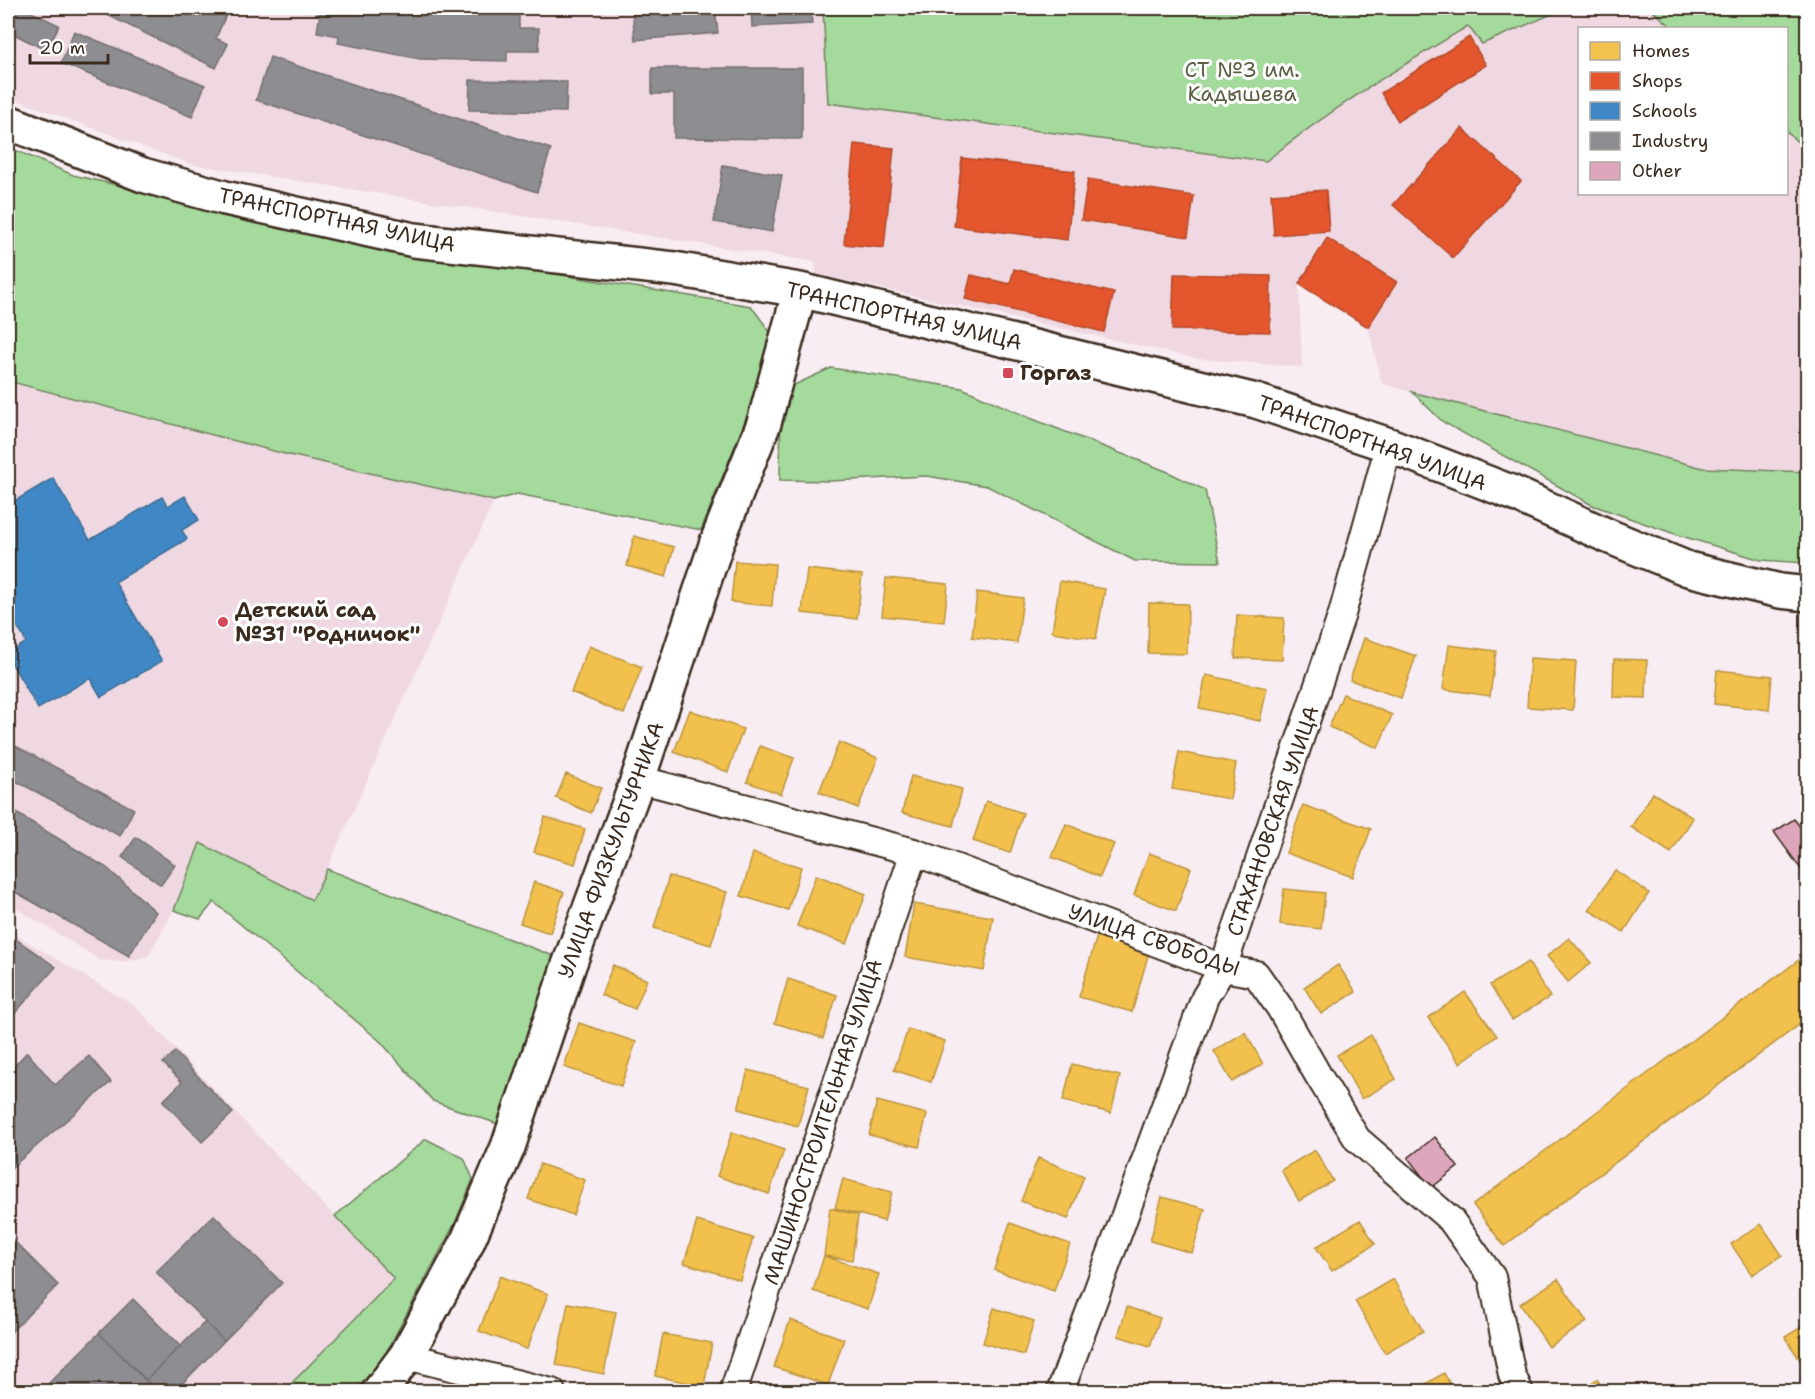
<svg xmlns="http://www.w3.org/2000/svg" width="1815" height="1399" font-family="'Shantell Sans',sans-serif">
  <style>
    .built { fill: #f0d8e2 }
    .green { fill: #a5da9d; stroke: #70825e; stroke-width: 1.5 }
    .homes { fill: #f2c14e; stroke: #bb9440; stroke-width: 1.5 }
    .shops { fill: #e4572e; stroke: #b14a29; stroke-width: 1.5 }
    .schools { fill: #3f88c5; stroke: #3e6c93; stroke-width: 1.5 }
    .industry { fill: #8d8d92; stroke: #746f6f; stroke-width: 1.5 }
    .building { fill: #dda6bc; stroke: #3b2a1e; stroke-width: 1.5 }
    .lines { fill: none; stroke-linecap: round; stroke-linejoin: round }
    .minor-casing { stroke: #3b2a1e; stroke-width: 30 }
    .tertiary-casing { stroke: #3b2a1e; stroke-width: 38 }
    .minor { stroke: #fff; stroke-width: 26 }
    .tertiary { stroke: #fff; stroke-width: 33 }
    .poi-dot { fill: #d1495b; stroke: #fff; stroke-width: 2 }
    .labels { text-anchor: middle; dominant-baseline: central; stroke-width: 6; stroke-linejoin: round; paint-order: stroke }
    .park-label { font-size: 21px; fill: #5b5f44; stroke: #fff }
    .street-label { font-size: 21px; fill: #3b2a1e; stroke: #fff }
    .poi-label { font-size: 21px; font-weight: bold; fill: #3b2a1e; stroke: #fff; text-anchor: start }
  </style>
  <rect width="100%" height="100%" fill="#f8edf2"/>
  <filter id="ink" filterUnits="userSpaceOnUse"><feTurbulence type="fractalNoise" baseFrequency=".0167" numOctaves="2"/><feDisplacementMap in="SourceGraphic" scale="12" xChannelSelector="R" yChannelSelector="G"/><feConvolveMatrix kernelMatrix="1 2 1 2 8 2 1 2 1" color-interpolation-filters="sRGB"/></filter>
  <g filter="url(#ink)">
    <!-- built -->
    <path class="built" d="M 8,8 L 823,8 L 828,103 L 1266,161 L 1302,132 L 1367,87 L 1468,26 L 1482,44 L 1566,8 L 1650,8 L 1673,28 L 1580,28 L 1580,194 L 1786,194 L 1787,132 L 1807,151 L 1807,472 L 1703,468 L 1382,384 L 1368,327 L 1299,284 L 1302,367 L 1199,359 L 816,274 L 816,262 L 190,164 L 8,97 Z
      M 8,381 L 285,454 L 494,501 L 313,900 L 200,843 L 174,910 L 148,956 L 124,962 L 100,960 L 8,903 Z
      M 8,933 L 18,936 L 135,1006 L 394,1279 L 284,1391 L 8,1391 Z"/>
    <!-- green -->
    <path class="green" d="M 823,8 L 1566,8 L 1482,44 L 1468,26 C 1397,69 1330,109 1266,161 L 828,103 Z
      M 1650,8 L 1807,8 L 1807,151 L 1787,132 L 1786,28 L 1673,28 Z
      M 8,147 L 73,175 L 382,246 L 751,306 L 774,337 L 759,386 L 701,530 L 517,494 L 494,501 L 285,454 L 8,381 Z
      M 831,368 L 962,388 L 1030,418 L 1166,471 L 1205,490 L 1220,562 L 1135,561 L 987,486 L 927,476 L 830,481 L 780,480 L 781,391 Z
      M 1412,392 L 1703,468 L 1807,472 L 1807,563 L 1761,560 L 1675,534 L 1592,505 L 1443,422 Z
      M 200,843 L 312,900 L 327,869 L 556,957 L 498,1124 L 433,1101 L 380,1041 L 214,902 L 200,919 L 174,910 Z
      M 426,1139 L 464,1158 L 473,1179 L 455,1223 L 382,1360 L 355,1391 L 284,1391 L 394,1279 L 335,1216 Z"/>
    <!-- homes -->
    <path class="homes" d="M 634,536 L 674,547 L 666,577 L 627,566 Z
      M 735,561 L 775,564 L 772,606 L 731,602 Z
      M 807,569 L 862,575 L 857,619 L 802,613 Z
      M 886,578 L 948,584 L 944,622 L 882,616 Z
      M 1060,581 L 1105,589 L 1096,639 L 1052,632 Z
      M 977,592 L 1023,598 L 1017,643 L 972,637 Z
      M 1149,603 L 1188,604 L 1187,654 L 1148,653 Z
      M 1237,615 L 1284,618 L 1282,660 L 1235,658 Z
      M 1364,638 L 1416,656 L 1401,698 L 1350,680 Z
      M 1449,645 L 1496,651 L 1490,696 L 1443,689 Z
      M 589,646 L 642,667 L 624,714 L 571,692 Z
      M 1530,658 L 1576,661 L 1573,710 L 1527,707 Z
      M 1614,659 L 1647,660 L 1646,698 L 1613,697 Z
      M 1717,670 L 1772,676 L 1769,710 L 1714,704 Z
      M 1206,675 L 1267,688 L 1260,721 L 1199,708 Z
      M 1343,694 L 1392,715 L 1378,748 L 1329,727 Z
      M 690,710 L 743,729 L 728,772 L 674,752 Z
      M 839,742 L 878,758 L 858,808 L 819,792 Z
      M 760,746 L 794,758 L 781,794 L 747,782 Z
      M 1179,752 L 1236,763 L 1230,799 L 1172,789 Z
      M 566,774 L 601,788 L 591,813 L 556,798 Z
      M 911,776 L 962,789 L 953,826 L 902,813 Z
      M 1653,793 L 1693,818 L 1671,853 L 1631,827 Z
      M 986,801 L 1023,813 L 1010,853 L 973,841 Z
      M 1303,805 L 1371,829 L 1353,877 L 1286,853 Z
      M 545,817 L 585,829 L 575,864 L 534,852 Z
      M 1066,824 L 1114,844 L 1100,877 L 1052,857 Z
      M 753,853 L 801,867 L 788,910 L 741,896 Z
      M 1149,853 L 1191,868 L 1176,911 L 1134,895 Z
      M 1615,870 L 1649,893 L 1624,932 L 1589,910 Z
      M 816,875 L 866,894 L 847,944 L 797,926 Z
      M 669,876 L 727,892 L 711,945 L 654,928 Z
      M 534,882 L 564,892 L 550,933 L 520,923 Z
      M 1284,889 L 1325,893 L 1321,929 L 1280,924 Z
      M 914,904 L 993,917 L 984,971 L 905,957 Z
      M 1097,936 L 1149,952 L 1132,1012 L 1079,997 Z
      M 1569,938 L 1591,963 L 1568,982 L 1547,956 Z
      M 1808,953 L 1808,1018 L 1504,1246 L 1473,1205 Z
      M 1528,962 L 1550,997 L 1512,1020 L 1490,985 Z
      M 613,965 L 647,980 L 635,1009 L 601,995 Z
      M 1338,965 L 1356,992 L 1321,1014 L 1304,987 Z
      M 788,979 L 837,995 L 823,1038 L 775,1023 Z
      M 1465,992 L 1497,1036 L 1460,1063 L 1428,1018 Z
      M 579,1023 L 636,1042 L 621,1086 L 564,1067 Z
      M 908,1029 L 945,1041 L 931,1082 L 894,1070 Z
      M 1245,1032 L 1263,1064 L 1232,1082 L 1214,1051 Z
      M 1371,1035 L 1396,1079 L 1362,1099 L 1337,1055 Z
      M 1072,1064 L 1120,1076 L 1111,1113 L 1063,1101 Z
      M 748,1070 L 809,1086 L 798,1126 L 738,1109 Z
      M 877,1101 L 927,1114 L 919,1147 L 869,1135 Z
      M 732,1132 L 784,1150 L 769,1194 L 717,1176 Z
      M 1315,1150 L 1333,1181 L 1299,1201 L 1281,1170 Z
      M 1038,1158 L 1084,1176 L 1068,1219 L 1021,1201 Z
      M 540,1164 L 585,1180 L 573,1215 L 528,1199 Z
      M 843,1179 L 892,1192 L 884,1221 L 835,1208 Z
      M 1162,1197 L 1205,1209 L 1192,1253 L 1150,1241 Z
      M 830,1208 L 858,1215 L 852,1260 L 824,1256 Z
      M 1360,1220 L 1375,1244 L 1332,1271 L 1316,1247 Z
      M 697,1221 L 753,1238 L 740,1280 L 684,1263 Z
      M 1010,1223 L 1070,1244 L 1054,1291 L 994,1270 Z
      M 1761,1224 L 1782,1255 L 1752,1275 L 1731,1244 Z
      M 824,1256 L 879,1274 L 868,1309 L 813,1291 Z
      M 500,1276 L 548,1294 L 527,1349 L 479,1331 Z
      M 1393,1279 L 1423,1331 L 1385,1353 L 1355,1301 Z
      M 1558,1279 L 1587,1322 L 1549,1347 L 1520,1304 Z
      M 568,1303 L 616,1312 L 604,1374 L 556,1365 Z
      M 1127,1307 L 1160,1318 L 1150,1346 L 1118,1336 Z
      M 994,1308 L 1034,1321 L 1024,1355 L 983,1343 Z
      M 790,1320 L 844,1339 L 828,1385 L 774,1367 Z
      M 1808,1323 L 1808,1371 L 1807,1371 L 1785,1337 Z
      M 663,1334 L 712,1343 L 704,1386 L 655,1376 Z
      M 1444,1373 L 1454,1392 L 1412,1392 Z
      M 1597,1379 L 1605,1392 L 1578,1392 Z"/>
    <!-- shops -->
    <path class="shops" d="M 1469,37 L 1486,65 L 1398,121 L 1381,93 Z
      M 1462,128 L 1521,181 L 1453,258 L 1393,205 Z
      M 854,144 L 894,148 L 884,248 L 844,244 Z
      M 962,158 L 1075,171 L 1067,240 L 954,226 Z
      M 1088,179 L 1194,196 L 1188,237 L 1081,220 Z
      M 1326,190 L 1329,231 L 1274,235 L 1271,194 Z
      M 1327,238 L 1397,282 L 1368,327 L 1299,284 Z
      M 1014,269 L 1114,293 L 1104,332 L 965,299 L 971,275 L 1010,284 Z
      M 1174,274 L 1271,276 L 1270,332 L 1172,330 Z"/>
    <!-- schools -->
    <path class="schools" d="M 53,478 L 90,540 L 162,497 L 168,506 L 185,496 L 199,520 L 182,530 L 187,539 L 115,582 L 162,661 L 101,697 L 90,678 L 38,709 L 8,657 L 8,654 L 26,642 L 8,610 L 8,505 Z"/>
    <!-- industry -->
    <path class="industry" d="M 8,8 L 23,8 L 59,25 L 47,51 L 8,31 Z
      M 93,8 L 229,8 L 216,38 L 228,44 L 216,68 Z
      M 297,8 L 368,8 L 403,15 L 404,8 L 519,8 L 519,28 L 539,28 L 539,51 L 507,51 L 507,61 L 420,59 L 338,43 L 339,36 L 317,32 L 320,13 Z
      M 632,8 L 715,8 L 718,33 L 635,40 Z
      M 751,8 L 811,8 L 812,24 L 752,27 Z
      M 74,31 L 205,85 L 192,117 L 61,63 Z
      M 270,57 L 551,149 L 537,192 L 256,100 Z
      M 652,68 L 802,68 L 802,139 L 674,138 L 674,94 L 652,94 Z
      M 470,80 L 567,82 L 566,112 L 469,110 Z
      M 723,165 L 782,175 L 772,232 L 714,222 Z
      M 8,742 L 134,809 L 120,836 L 8,777 Z
      M 8,808 L 107,868 L 156,912 L 129,956 L 8,888 Z
      M 136,837 L 175,865 L 161,885 L 122,857 Z
      M 16,939 L 56,967 L 8,1021 L 8,947 Z
      M 27,1052 L 55,1085 L 89,1056 L 111,1082 L 11,1168 L 8,1165 L 8,1073 Z
      M 175,1052 L 233,1113 L 202,1142 L 163,1101 L 182,1082 L 163,1063 Z
      M 214,1215 L 282,1283 L 224,1341 L 156,1272 Z
      M 8,1235 L 58,1285 L 8,1335 Z
      M 133,1299 L 180,1346 L 146,1380 L 99,1333 Z
      M 205,1322 L 224,1341 L 174,1392 L 157,1392 L 146,1380 Z
      M 99,1333 L 157,1392 L 40,1392 Z"/>
    <!-- building -->
    <path class="building" d="M 1794,819 L 1808,837 L 1808,875 L 1806,876 L 1774,832 Z
      M 1435,1137 L 1458,1167 L 1431,1188 L 1408,1158 Z"/>
    <g class="lines">
      <defs>
        <path id="minor" d="M 638,779 L 914,852 L 1223,968 L 1256,974 L 1280,1008 L 1318,1075 L 1357,1139 L 1451,1220 L 1492,1277 L 1512,1375 L 1520,1392
          M 406,1356 L 552,1392
          M 733,1392 L 914,852
          M 1060,1392 L 1205,997 L 1223,968 L 1342,614 L 1389,445"/>
        <path id="tertiary" d="M 8,122 L 143,175 L 225,198 L 414,240 L 674,269 L 800,290 L 1256,401 L 1389,445 L 1513,493 L 1608,536 L 1688,569 L 1780,591 L 1808,594
          M 379,1392 L 406,1356 L 466,1245 L 508,1147 L 569,965 L 638,779 L 717,542 L 764,423 L 800,290"/>
      </defs>
      <!-- minor casing -->
      <use href="#minor" class="minor-casing"/>
      <!-- tertiary casing -->
      <use href="#tertiary" class="tertiary-casing"/>
      <!-- minor -->
      <use href="#minor" class="minor"/>
      <!-- tertiary -->
      <use href="#tertiary" class="tertiary"/>
    </g>
  </g>
  <!-- markers -->
  <g class="poi-dot">
    <rect x="1002" y="367" width="12" height="12" rx="3"/>
    <circle cx="223" cy="622" r="6"/>
  </g>
  <g class="labels">
    <!-- park labels -->
    <g class="park-label">
      <text x="1242" y="70">СТ №3 им.<tspan x="1242" dy="24">Кадышева</tspan></text>
    </g>
    <!-- street labels -->
    <g class="street-label">
      <text transform="translate(337 220) rotate(12)">ТРАНСПОРТНАЯ УЛИЦА</text>
      <text transform="translate(904 316) rotate(13)">ТРАНСПОРТНАЯ УЛИЦА</text>
      <text transform="translate(1372 443) rotate(20)">ТРАНСПОРТНАЯ УЛИЦА</text>
      <text transform="translate(1273 821) rotate(-71)">СТАХАНОВСКАЯ УЛИЦА</text>
      <text transform="translate(611 850) rotate(-70)">УЛИЦА ФИЗКУЛЬТУРНИКА</text>
      <text transform="translate(1154 940) rotate(19)">УЛИЦА СВОБОДЫ</text>
      <text transform="translate(823 1122) rotate(-72)">МАШИНОСТРОИТЕЛЬНАЯ УЛИЦА</text>
    </g>
    <!-- poi labels -->
    <g class="poi-label">
      <text x="1020" y="373">Горгаз</text>
      <text x="235" y="610">Детский сад<tspan x="235" dy="24">№31 "Родничок"</tspan></text>
    </g>
  </g>
  <!-- margin -->
  <rect width="1815" height="1399" fill="none" stroke="#fff" stroke-width="30"/>
  <rect x="15" y="15" width="1785" height="1369" fill="none" stroke="#3b2a1e" stroke-width="2" filter="url(#ink)"/>
  <!-- legend -->
  <rect x="1578" y="27" width="210" height="168" fill="#ffffff" stroke="#b1aaa5" stroke-width="1.5"/>
  <rect x="1590" y="42" width="30" height="18" fill="#f2c14e" stroke="#b1aaa5" stroke-width="1.5"/>
  <text x="1632" y="57" font-size="18" fill="#3b2a1e">Homes</text>
  <rect x="1590" y="72" width="30" height="18" fill="#e4572e" stroke="#b1aaa5" stroke-width="1.5"/>
  <text x="1632" y="87" font-size="18" fill="#3b2a1e">Shops</text>
  <rect x="1590" y="102" width="30" height="18" fill="#3f88c5" stroke="#b1aaa5" stroke-width="1.5"/>
  <text x="1632" y="117" font-size="18" fill="#3b2a1e">Schools</text>
  <rect x="1590" y="132" width="30" height="18" fill="#8d8d92" stroke="#b1aaa5" stroke-width="1.5"/>
  <text x="1632" y="147" font-size="18" fill="#3b2a1e">Industry</text>
  <rect x="1590" y="162" width="30" height="18" fill="#dda6bc" stroke="#b1aaa5" stroke-width="1.5"/>
  <text x="1632" y="177" font-size="18" fill="#3b2a1e">Other</text>
  <!-- scale -->
  <path d="M30 54v9h78v-9" fill="none" stroke="#3b2a1e" stroke-width="3"/>
  <text x="39" y="54" font-size="18" fill="#3b2a1e" stroke="#ffffff" stroke-width="4.5" paint-order="stroke">20 m</text>
</svg>
